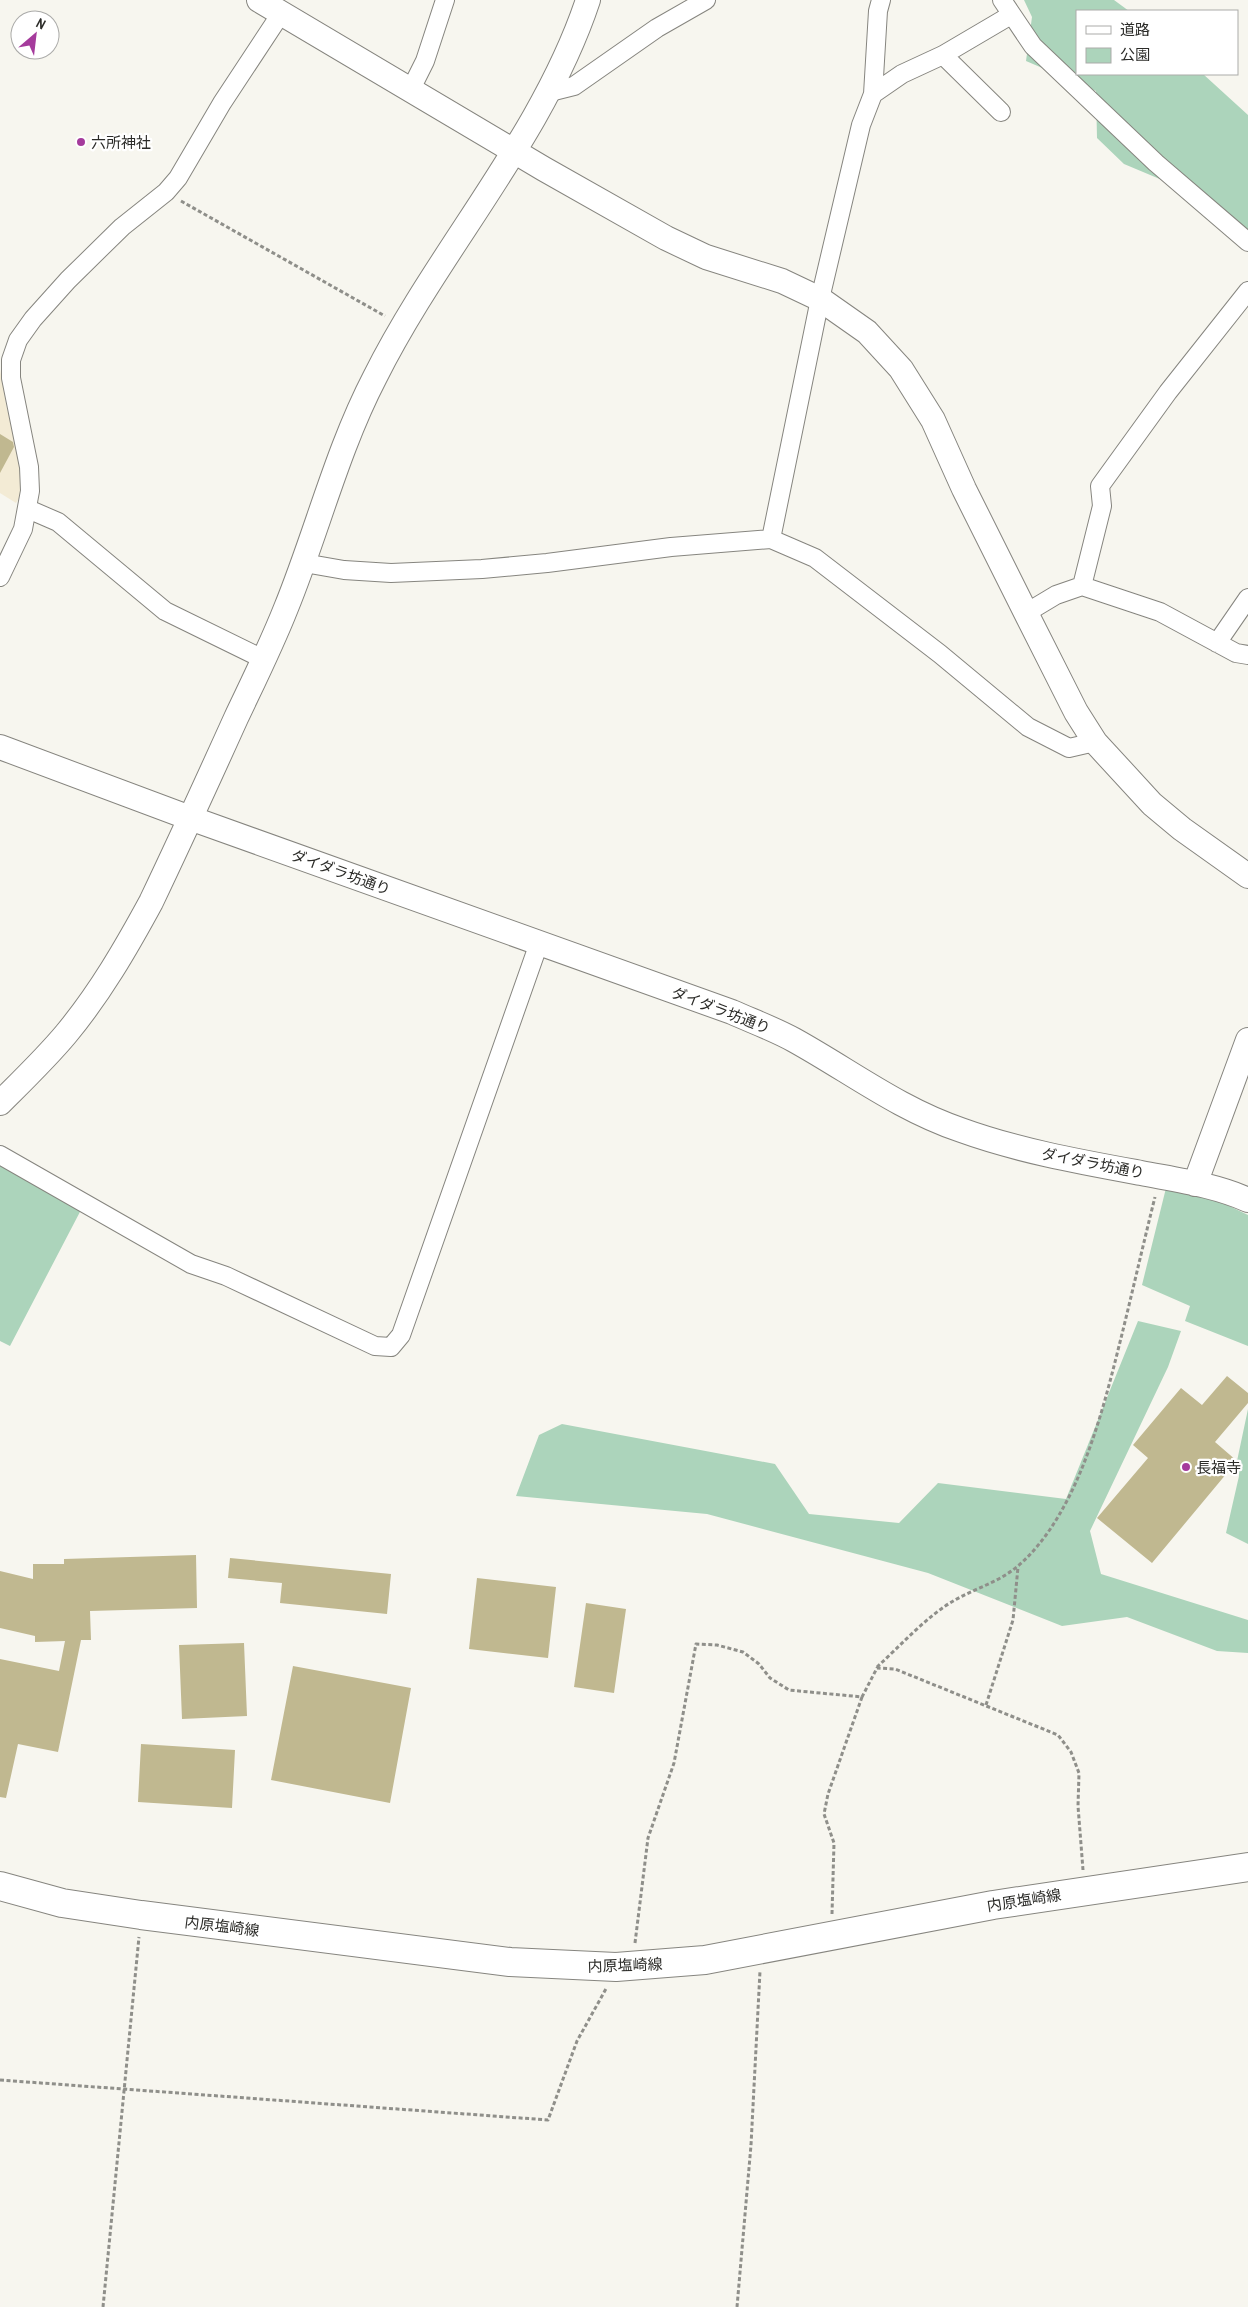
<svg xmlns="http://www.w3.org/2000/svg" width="1248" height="2307" font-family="'Archivo Narrow','Noto Sans JP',sans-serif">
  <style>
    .medical { fill: #f3ebd5 }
    .green { fill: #acd4bb }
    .building { fill: #c0b890 }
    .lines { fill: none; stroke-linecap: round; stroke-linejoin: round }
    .street-casing { stroke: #86857f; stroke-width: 20 }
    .secondary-casing { stroke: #86857f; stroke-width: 26 }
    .primary-casing { stroke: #86857f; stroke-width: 30 }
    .path { stroke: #8f8f8a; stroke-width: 3; stroke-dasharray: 4 2.5; stroke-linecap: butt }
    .street { stroke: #fff; stroke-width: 18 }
    .secondary { stroke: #fff; stroke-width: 24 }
    .primary { stroke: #fff; stroke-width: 28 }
    .poi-dot { fill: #a53b9c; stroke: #fff; stroke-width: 2 }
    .labels { text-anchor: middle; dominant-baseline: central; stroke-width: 4.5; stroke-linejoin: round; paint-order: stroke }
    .poi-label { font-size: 15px; fill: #2c2c29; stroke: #fff; text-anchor: start }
    .street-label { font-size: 15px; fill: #2c2c29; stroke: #fff }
  </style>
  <rect width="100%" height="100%" fill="#f7f6ef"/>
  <!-- medical -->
  <path class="medical" d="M 0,369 L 7,410 L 21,444 L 25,489 L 16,503 L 0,493 Z"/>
  <!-- green -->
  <path class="green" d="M 1024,0 L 1114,0 L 1129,11 L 1077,11 L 1077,74 L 1203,74 L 1248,115 L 1248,230 L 1217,203 L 1124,164 L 1097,138 L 1096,91 L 1026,61 L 1032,17 Z
    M 0,1159 L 82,1208 L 10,1346 L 0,1341 Z
    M 1166,1188 L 1223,1203 L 1248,1215 L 1248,1346 L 1185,1321 L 1190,1306 L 1142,1285 Z
    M 1138,1321 L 1181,1331 L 1168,1367 L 1090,1531 L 1101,1574 L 1248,1620 L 1248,1653 L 1217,1651 L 1127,1617 L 1062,1626 L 928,1573 L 707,1514 L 516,1496 L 539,1435 L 562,1424 L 775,1464 L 809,1514 L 899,1523 L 938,1483 L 1066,1499 Z
    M 1248,1409 L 1248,1544 L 1226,1533 L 1239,1476 L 1237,1461 Z"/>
  <!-- building -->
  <path class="building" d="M 0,434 L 13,442 L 14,447 L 0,473 Z
    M 1227,1376 L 1248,1393 L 1248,1403 L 1215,1442 L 1237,1461 L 1152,1563 L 1097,1518 L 1148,1458 L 1133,1445 L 1181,1388 L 1202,1405 Z
    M 196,1555 L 197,1608 L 90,1611 L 91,1640 L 81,1640 L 58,1752 L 18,1744 L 6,1798 L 0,1797 L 0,1659 L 59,1671 L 65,1641 L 35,1642 L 35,1636 L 0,1628 L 0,1571 L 33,1579 L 33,1564 L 64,1564 L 64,1559 Z
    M 230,1558 L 391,1574 L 387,1614 L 280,1603 L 282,1583 L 228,1578 Z
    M 477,1578 L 556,1587 L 548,1658 L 469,1649 Z
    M 586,1603 L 626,1609 L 614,1693 L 574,1687 Z
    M 244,1643 L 247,1716 L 182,1719 L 179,1645 Z
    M 293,1666 L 411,1688 L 390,1803 L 271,1780 Z
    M 141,1744 L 235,1750 L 232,1808 L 138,1802 Z"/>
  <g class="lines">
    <defs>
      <path id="street" d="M 1002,0 L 1033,46 L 1156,163 L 1248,242
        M 943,55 L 1001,112
        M 411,89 L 425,61 L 445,0
        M 550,92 L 574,86 L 657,28 L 706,0
        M 873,94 L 902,74 L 943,55 L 1011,15
        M 28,509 L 58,522 L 165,611 L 263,659
        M 771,539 L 820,299 L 861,125 L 873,94 L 878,11 L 881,0
        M 304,563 L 344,570 L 391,573 L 482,569 L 547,563 L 671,547 L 771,539 L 815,558 L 940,654 L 1028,727 L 1069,748 L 1095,742
        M 0,577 L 23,529 L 30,491 L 29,467 L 11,378 L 11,360 L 18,340 L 33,319 L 68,280 L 122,227 L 166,192 L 178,178 L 222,103 L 282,12
        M 1082,586 L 1102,506 L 1100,486 L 1168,392 L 1248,291
        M 1026,613 L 1056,595 L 1082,586 L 1160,612 L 1236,653 L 1248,655
        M 1217,643 L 1248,598
        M 0,1155 L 191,1264 L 226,1276 L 375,1346 L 391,1347 L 401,1335 L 539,943"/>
      <path id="secondary" d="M 259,0 L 544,169 L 666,238 L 706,257 L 782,281 L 820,299 L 867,332 L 901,369 L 933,420 L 964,489 L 1026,613 L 1076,712 L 1095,742 L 1152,804 L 1182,829 L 1248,876
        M 0,747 L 190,818 L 732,1012 C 752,1021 774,1029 794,1040 C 850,1071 899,1109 961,1130 C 1019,1151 1081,1162 1141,1173 C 1177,1180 1215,1185 1248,1200
        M 0,1103 C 22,1081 46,1058 66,1034 C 100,993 126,948 151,902 C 180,841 208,780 236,718 C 253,682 271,646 286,608 C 317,532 337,450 375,377 C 439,249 543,136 588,0
        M 1195,1184 L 1248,1040"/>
      <path id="primary" d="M 0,1886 L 62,1903 L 141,1915 L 510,1962 L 616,1967 L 705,1960 L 993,1905 L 1248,1867"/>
    </defs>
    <!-- street casing -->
    <use href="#street" class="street-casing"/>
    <!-- secondary casing -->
    <use href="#secondary" class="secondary-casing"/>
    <!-- primary casing -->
    <use href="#primary" class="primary-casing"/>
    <!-- path -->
    <path class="path" d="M 181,201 L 385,316
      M 877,1667 C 900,1646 928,1615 955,1600 C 976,1588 999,1582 1018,1566 C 1080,1512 1104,1406 1123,1330 C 1134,1285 1144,1241 1155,1197
      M 986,1705 L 1013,1620 L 1018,1567
      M 832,1914 L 834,1843 L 824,1814 L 828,1794 L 862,1697
      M 635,1943 L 648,1838 L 674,1763 L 696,1644 L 717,1645 L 743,1652 L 759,1664 L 770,1678 L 789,1690 L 862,1697 L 877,1668 L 895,1669 L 1058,1735 L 1071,1752 L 1079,1773 L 1078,1806 L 1083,1870
      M 0,2080 L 548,2120 L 577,2041 L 607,1987
      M 103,2307 L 139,1937
      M 737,2307 L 751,2145 L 760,1971"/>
    <!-- street -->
    <use href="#street" class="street"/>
    <!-- secondary -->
    <use href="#secondary" class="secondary"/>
    <!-- primary -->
    <use href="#primary" class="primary"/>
  </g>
  <!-- markers -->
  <g class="poi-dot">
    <circle cx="81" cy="142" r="5"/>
    <circle cx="1186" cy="1467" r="5"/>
  </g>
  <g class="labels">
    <!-- poi labels -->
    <g class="poi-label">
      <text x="91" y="142">六所神社</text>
      <text x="1196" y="1467">長福寺</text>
    </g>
    <!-- street labels -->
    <g class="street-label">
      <text transform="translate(341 872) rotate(20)">ダイダラ坊通り</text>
      <text transform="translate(721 1010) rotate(21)">ダイダラ坊通り</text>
      <text transform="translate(1093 1163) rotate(11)">ダイダラ坊通り</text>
      <text transform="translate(1024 1900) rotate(-9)">内原塩崎線</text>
      <text transform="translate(222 1926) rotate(7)">内原塩崎線</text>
      <text transform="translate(625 1965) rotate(-2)">内原塩崎線</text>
    </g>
  </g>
  <!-- legend -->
  <rect x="1076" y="10" width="162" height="65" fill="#ffffff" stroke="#ababa9"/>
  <rect x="1086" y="26" width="25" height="8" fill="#ffffff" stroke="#ababa9"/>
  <text x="1120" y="35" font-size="15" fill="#2c2c29">道路</text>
  <rect x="1086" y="48" width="25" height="15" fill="#acd4bb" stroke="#ababa9"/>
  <text x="1120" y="60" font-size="15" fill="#2c2c29">公園</text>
  <!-- north arrow -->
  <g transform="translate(35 35) rotate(28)"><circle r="24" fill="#ffffff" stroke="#ababa9"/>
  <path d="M0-4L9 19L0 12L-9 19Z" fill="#a53b9c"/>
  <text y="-8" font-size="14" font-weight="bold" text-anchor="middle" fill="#2c2c29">N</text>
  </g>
</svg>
